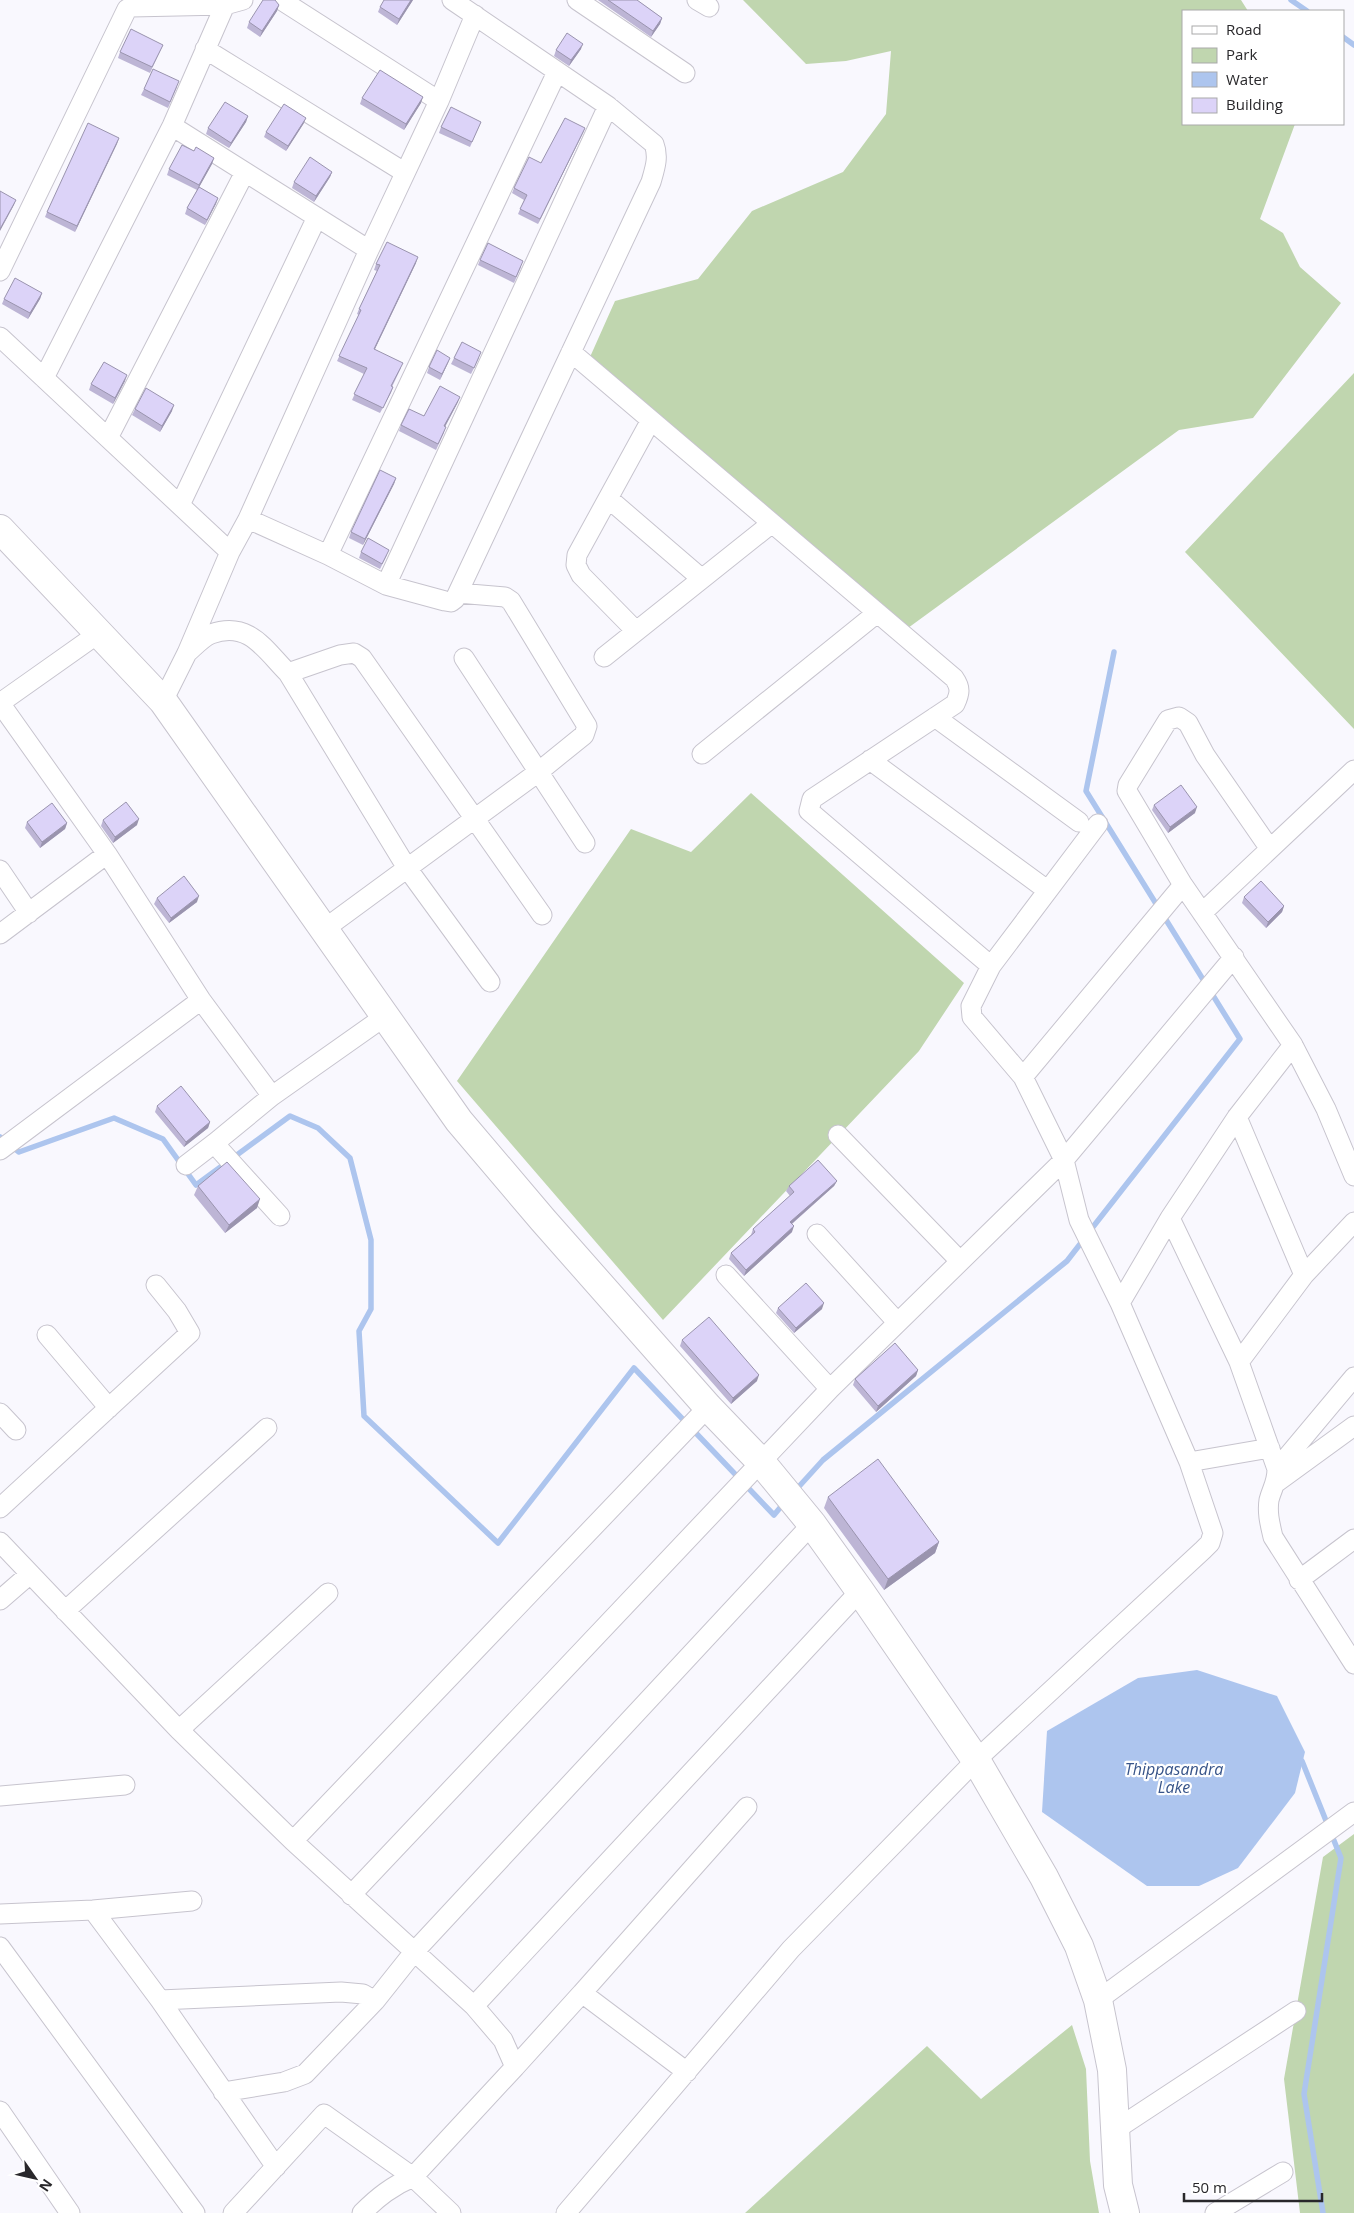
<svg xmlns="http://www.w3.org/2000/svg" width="1354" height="2213" font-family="'Open Sans',sans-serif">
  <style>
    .green { fill: #c0d6af }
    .water { fill: #adc5ee }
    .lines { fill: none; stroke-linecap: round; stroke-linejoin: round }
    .stream { stroke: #adc5ee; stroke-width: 5.5 }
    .street-casing { stroke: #c7c4ce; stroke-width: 21 }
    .secondary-casing { stroke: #c7c4ce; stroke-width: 30 }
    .street { stroke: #fff; stroke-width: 19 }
    .secondary { stroke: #fff; stroke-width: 28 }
    .wall { fill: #bdb5d5 }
    .shaded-wall { fill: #9a94ae }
    .building { fill: #dcd3f8; stroke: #9a94ae }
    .labels { text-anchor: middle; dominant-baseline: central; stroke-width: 4.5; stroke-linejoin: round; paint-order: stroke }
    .water-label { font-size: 16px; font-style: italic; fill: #375489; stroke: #fff }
  </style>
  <rect width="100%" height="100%" fill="#f9f8fe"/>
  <!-- green -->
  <path class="green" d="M 743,0 L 1241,0 L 1248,11 L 1183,11 L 1183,124 L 1295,124 L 1260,219 L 1283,233 L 1300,267 L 1341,303 L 1253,418 L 1179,430 L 908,628 L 590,357 L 615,301 L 698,279 L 752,211 L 843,172 L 886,114 L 891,51 L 846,61 L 806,64 Z
    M 1354,373 L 1354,729 L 1185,552 Z
    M 751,793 L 964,983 L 919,1051 L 663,1320 L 457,1081 L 631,829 L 691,852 Z
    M 1354,1834 L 1354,2213 L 1300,2213 L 1284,2079 L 1323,1857 Z
    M 1072,2025 L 1086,2069 L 1090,2161 L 1099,2213 L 745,2213 L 927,2046 L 981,2099 Z"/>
  <!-- water -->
  <path class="water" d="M 1197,1670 L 1277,1696 L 1305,1752 L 1295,1793 L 1238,1868 L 1199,1886 L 1147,1886 L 1042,1812 L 1047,1731 L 1138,1678 Z"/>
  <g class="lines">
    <!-- stream -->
    <path class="stream" d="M 1291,0 L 1307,11
      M 1343,37 L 1354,45
      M 0,1137 L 19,1152 L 114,1118 L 163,1139 L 196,1185 L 290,1116 L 318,1128 L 350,1158 L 371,1240 L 371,1309 L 359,1331 L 364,1416 L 498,1543 L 634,1368 L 774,1515 L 784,1503
      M 1089,1232 L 1240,1039 L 1086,791 L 1114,652
      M 794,1492 L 823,1460 L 1067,1261 L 1084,1239
      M 1302,1761 L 1341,1858 L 1304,2094 L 1323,2213"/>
    <defs>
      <path id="street" d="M 281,0 L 439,101
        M 577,0 L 685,73
        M 697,0 L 709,7
        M 205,49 L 404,172
        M 172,126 L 369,250
        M 0,271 L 127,9 L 131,7 L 225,5 L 243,0
        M 0,337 L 230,552 L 187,653 L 163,701
        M 44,378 L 172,126 L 225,5
        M 108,438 L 245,172
        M 609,499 L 702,579
        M 180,505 L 317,217
        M 248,519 L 369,250 L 439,101 L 475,15
        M 230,552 L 248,519 L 328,555 L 386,585 L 445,601 L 451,602 L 455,599 L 651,182 C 655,168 659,157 654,144 L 608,106 L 452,0
        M 328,555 L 557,72
        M 386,585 L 608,106
        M 636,631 L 581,575 L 576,565 L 577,555 L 651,420
        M 99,633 L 0,703 L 107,854 L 201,1000 L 272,1096 L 384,1017
        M 187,653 C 194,647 203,637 211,634 C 249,620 265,650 288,673 L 340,655 L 354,653 L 362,658 L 542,915
        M 604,657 L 772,523
        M 464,658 L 585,843
        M 288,673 L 407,868 L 490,982
        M 935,717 L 1079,822
        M 702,754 L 877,613
        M 870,760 L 1047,890
        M 0,870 L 29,913
        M 1202,913 L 1354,770
        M 323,930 L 537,773 L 584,735 L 587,726 L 511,601 L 505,597 L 458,593
        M 0,934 L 107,854
        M 991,966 L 1098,824
        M 1293,1045 L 1326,1109 L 1354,1176
        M 1023,1077 L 1183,885
        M 272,1096 L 216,1142 L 221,1151 L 280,1216
        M 1237,1117 L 1304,1275
        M 838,1135 L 960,1261
        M 0,1150 L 201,1000
        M 186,1165 L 216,1142
        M 1170,1218 L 1239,1362
        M 1354,1222 L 1304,1275 L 1239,1362 L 1277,1469 C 1277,1483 1272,1488 1269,1500 C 1267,1513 1270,1524 1273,1537 L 1354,1664
        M 817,1234 L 897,1322
        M 726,1275 L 830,1389
        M 1120,1303 L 1170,1218 L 1237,1117 L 1293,1045 L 1183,885 L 1127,791 L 1128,785 L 1168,720 L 1179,717 L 1188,723 L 1205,755 L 1270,849
        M 47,1335 L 109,1408
        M 0,1413 L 16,1430
        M 1189,1462 L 1270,1448
        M 1277,1469 L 1354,1377
        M 1277,1482 L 1354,1426
        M 0,1508 L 190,1333 L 177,1311 L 156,1285
        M 0,1542 L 179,1730
        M 1299,1580 L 1354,1539
        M 328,1593 L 179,1730 L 293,1841 L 474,2006 L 503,2040 L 515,2067 L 413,2177 L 451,2213
        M 0,1600 L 30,1574
        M 65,1611 L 267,1428
        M 0,1796 L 125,1785
        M 293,1841 L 708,1407
        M 351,1895 L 830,1389 L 1064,1160 L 1234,957
        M 93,1910 L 160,2000 L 276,2167
        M 0,1914 L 93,1910 L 192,1901
        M 0,1947 L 195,2213
        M 582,1993 L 747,1807
        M 160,2000 L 341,1992 L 363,1994 L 375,2001
        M 1098,2000 L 1354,1812
        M 474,2006 L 860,1591
        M 515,2067 L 582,1993 L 687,2072
        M 223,2092 L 284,2082 L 305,2074 L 375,2001 L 414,1952 L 812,1524
        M 0,2111 L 70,2213
        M 1115,2130 L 1296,2011
        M 233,2213 L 324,2114 L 413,2177
        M 362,2213 C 378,2197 392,2186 413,2177
        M 566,2213 L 791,1949 L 976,1760 L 1203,1550 L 1210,1543 L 1213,1533 L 1189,1462 L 1120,1303 L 1079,1220 L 1064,1160 L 1023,1077 L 972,1017 L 971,1006 L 991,966 L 809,811 L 812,799 L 955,704 C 960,693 961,688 954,678 L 571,352
        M 1215,2213 L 1283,2172"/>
      <path id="secondary" d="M 0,529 L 163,701 L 459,1121 L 543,1220 L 708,1407 L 761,1462 L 812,1524 L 860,1591 L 976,1760 L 1044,1877 L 1079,1946 L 1098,2000 L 1112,2070 L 1118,2185 L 1125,2213"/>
    </defs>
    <!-- street casing -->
    <use href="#street" class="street-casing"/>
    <!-- secondary casing -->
    <use href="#secondary" class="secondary-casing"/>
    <!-- street -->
    <use href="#street" class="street"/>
    <!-- secondary -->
    <use href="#secondary" class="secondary"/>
  </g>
  <!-- wall -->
  <path class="wall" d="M 413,0 L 397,25 L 378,12 L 380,7 Z
    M 598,0 L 637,0 L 662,18 L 660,24 L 651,37 Z
    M 279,5 L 277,11 L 260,37 L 247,28 L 249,22 Z
    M 163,45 L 150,73 L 118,58 L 120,52 Z
    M 581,49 L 569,66 L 554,56 L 556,50 Z
    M 177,87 L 168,108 L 141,95 L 144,89 Z
    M 362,98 L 421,103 L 404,130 L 360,104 Z
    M 248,116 L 246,122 L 229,148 L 206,134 L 208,128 Z
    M 481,122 L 470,147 L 439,133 L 441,127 Z
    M 304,123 L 286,151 L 264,137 L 266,132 Z
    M 585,128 L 538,224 L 518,214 L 524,200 L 512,193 L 514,188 L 541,163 Z
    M 119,138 L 75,232 L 45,217 L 47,212 Z
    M 194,151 L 214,158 L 212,164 L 199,187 L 218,198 L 205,225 L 185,214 L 187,208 L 197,190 L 167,175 L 169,169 Z
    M 332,172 L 330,177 L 314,202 L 292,188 L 294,182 Z
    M 480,260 L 521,267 L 514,283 L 478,265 Z
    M 416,263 L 375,349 L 401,368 L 392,387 L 393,387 L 391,393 L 380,413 L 352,400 L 364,374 L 337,361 L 359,315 L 357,314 L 359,309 L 377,271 L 374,270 L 376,264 Z
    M 42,293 L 40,299 L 28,319 L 2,304 L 4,299 Z
    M 450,358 L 440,380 L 427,373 L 429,367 Z
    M 454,358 L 479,358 L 471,374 L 451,364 Z
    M 125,381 L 113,404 L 89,390 L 91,384 Z
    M 458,402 L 445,427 L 444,433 L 436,450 L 399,431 L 401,425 Z
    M 135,409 L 172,411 L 160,432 L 132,415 Z
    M 396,478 L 394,484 L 363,545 L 349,538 L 351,532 Z
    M 361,552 L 387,555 L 380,569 L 359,558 Z
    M 1154,805 L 1195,813 L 1168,833 L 1152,810 Z
    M 103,820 L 137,825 L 113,843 L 101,826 Z
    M 27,822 L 67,823 L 65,829 L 40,848 L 25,828 Z
    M 1244,897 L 1284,906 L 1282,912 L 1266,928 L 1242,903 Z
    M 157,898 L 197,902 L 169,923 L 154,904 Z
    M 157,1106 L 210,1122 L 208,1128 L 184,1147 L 155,1112 Z
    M 837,1181 L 834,1186 L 792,1224 L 792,1232 L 744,1276 L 729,1259 L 731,1253 L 751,1235 L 753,1229 L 790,1196 L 786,1191 L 789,1186 Z
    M 198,1186 L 257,1208 L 225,1233 L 194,1195 Z
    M 778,1308 L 822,1309 L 794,1333 L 776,1313 Z
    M 682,1340 L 757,1381 L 731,1404 L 680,1346 Z
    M 918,1370 L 916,1376 L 876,1412 L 853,1385 L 855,1379 Z
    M 828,1497 L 939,1542 L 935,1553 L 884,1590 L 824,1508 Z"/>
  <!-- shaded-wall -->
  <path class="shaded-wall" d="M 411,0 L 413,0 L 397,25 L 399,19 Z
    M 279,5 L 277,11 L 260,37 L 262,31 Z
    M 662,18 L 660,24 L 651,37 L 653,31 Z
    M 583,44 L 581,49 L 569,66 L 571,60 Z
    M 423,97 L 421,103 L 404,130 L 406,124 Z
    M 248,116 L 246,122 L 229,148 L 231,143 Z
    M 306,118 L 304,123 L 286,151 L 288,146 Z
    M 585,128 L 583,133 L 538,224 L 540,219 Z
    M 119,138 L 117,144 L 75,232 L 77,226 Z
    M 214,158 L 212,164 L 197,191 L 199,185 Z
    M 332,172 L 330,177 L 314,202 L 316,196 Z
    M 218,198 L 216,204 L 205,225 L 207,220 Z
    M 16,200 L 14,205 L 0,231 L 0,229 Z
    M 418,257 L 416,263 L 372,355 L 374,349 Z
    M 42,293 L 40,299 L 28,319 L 30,313 Z
    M 450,358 L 448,363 L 440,380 L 442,374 Z
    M 127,375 L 125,381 L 113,404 L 115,398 Z
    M 460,397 L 458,402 L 442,432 L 444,426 Z
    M 174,405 L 172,411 L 160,432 L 162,426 Z
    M 396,478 L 394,484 L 363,545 L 365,539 Z
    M 1197,807 L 1195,813 L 1168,833 L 1170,827 Z
    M 139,819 L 137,825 L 113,843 L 115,837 Z
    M 67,823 L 65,829 L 40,848 L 42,842 Z
    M 199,896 L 197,902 L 169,923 L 171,918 Z
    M 1284,906 L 1282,912 L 1266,928 L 1268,922 Z
    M 210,1122 L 208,1128 L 184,1147 L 186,1142 Z
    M 837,1181 L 834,1186 L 788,1227 L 790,1222 Z
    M 260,1199 L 257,1208 L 225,1233 L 229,1225 Z
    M 794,1226 L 792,1232 L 744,1276 L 746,1270 Z
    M 824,1303 L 822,1309 L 794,1333 L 796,1328 Z
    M 918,1370 L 916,1376 L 876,1412 L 878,1406 Z
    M 759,1375 L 757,1381 L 731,1404 L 733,1398 Z
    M 939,1542 L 935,1553 L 884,1590 L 888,1579 Z"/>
  <!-- building -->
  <path class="building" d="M 263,0 L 275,0 L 279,5 L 262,31 L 249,22 Z
    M 384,0 L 411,0 L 399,19 L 380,7 Z
    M 608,0 L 637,0 L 662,18 L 653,31 Z
    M 131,29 L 163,45 L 152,67 L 120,52 Z
    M 567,33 L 583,44 L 571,60 L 556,50 Z
    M 153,69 L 179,81 L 170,102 L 144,89 Z
    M 380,70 L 423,97 L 406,124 L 362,98 Z
    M 225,102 L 248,116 L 231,143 L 208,128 Z
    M 284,104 L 306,118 L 288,146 L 266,132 Z
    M 451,107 L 481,122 L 472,142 L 441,127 Z
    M 565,118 L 585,128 L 540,219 L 520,209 L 527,195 L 514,188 L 529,157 L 541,163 Z
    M 88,123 L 119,138 L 77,226 L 47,212 Z
    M 182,145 L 194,151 L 196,147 L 214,158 L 199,185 L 169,169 Z
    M 310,157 L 332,172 L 316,196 L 294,182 Z
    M 199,187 L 218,198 L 207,220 L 187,208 Z
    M 0,191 L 16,200 L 0,229 Z
    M 387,242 L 418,257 L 374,349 L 403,363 L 391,386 L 393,387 L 383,408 L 354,394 L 367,368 L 339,356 L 361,310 L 359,309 L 380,265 L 376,264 Z
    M 488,243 L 523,261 L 516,277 L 480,260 Z
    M 15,278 L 42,293 L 30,313 L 4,299 Z
    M 462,342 L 481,352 L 474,368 L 454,358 Z
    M 437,350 L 450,358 L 442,374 L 429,367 Z
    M 104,362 L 127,375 L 115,398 L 91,384 Z
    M 440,386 L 460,397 L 444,426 L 446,427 L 438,444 L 401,425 L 409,409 L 424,416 Z
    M 146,388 L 174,405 L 162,426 L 135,409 Z
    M 380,470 L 396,478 L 365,539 L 351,532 Z
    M 368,538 L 389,550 L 382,564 L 361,552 Z
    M 1181,785 L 1197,807 L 1170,827 L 1154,805 Z
    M 126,802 L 139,819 L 115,837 L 103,820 Z
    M 52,803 L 67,823 L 42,842 L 27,822 Z
    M 184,876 L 199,896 L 171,918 L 157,898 Z
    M 1261,881 L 1284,906 L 1268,922 L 1244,897 Z
    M 181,1086 L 210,1122 L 186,1142 L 157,1106 Z
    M 818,1160 L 837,1181 L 790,1222 L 794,1226 L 746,1270 L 731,1253 L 755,1232 L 753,1229 L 794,1192 L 789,1186 Z
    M 227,1162 L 260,1199 L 229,1225 L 198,1186 Z
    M 806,1283 L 824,1303 L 796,1328 L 778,1308 Z
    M 709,1317 L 759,1375 L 733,1398 L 682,1340 Z
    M 895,1343 L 918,1370 L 878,1406 L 855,1379 Z
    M 878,1459 L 939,1542 L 888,1579 L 828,1497 Z"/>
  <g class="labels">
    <!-- water labels -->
    <g class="water-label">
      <text x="1174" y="1769">Thippasandra<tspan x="1174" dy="18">Lake</tspan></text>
    </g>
  </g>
  <!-- legend -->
  <rect x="1182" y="10" width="162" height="115" fill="#ffffff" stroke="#a9a9aa"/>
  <rect x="1192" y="26" width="25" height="8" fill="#ffffff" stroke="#a9a9aa"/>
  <text x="1226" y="35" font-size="15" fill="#29282b">Road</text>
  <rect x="1192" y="48" width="25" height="15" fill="#c0d6af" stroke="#a9a9aa"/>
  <text x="1226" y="60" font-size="15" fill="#29282b">Park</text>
  <rect x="1192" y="72" width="25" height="15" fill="#adc5ee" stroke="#a9a9aa"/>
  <text x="1226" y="85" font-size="15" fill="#29282b">Water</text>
  <rect x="1192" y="98" width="25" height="15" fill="#dcd3f8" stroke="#a9a9aa"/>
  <text x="1226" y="110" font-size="15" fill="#29282b">Building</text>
  <!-- north arrow -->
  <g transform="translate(35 2178) rotate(124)" stroke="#ffffff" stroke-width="4" paint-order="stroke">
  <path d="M0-4L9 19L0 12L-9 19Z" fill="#29282b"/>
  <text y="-8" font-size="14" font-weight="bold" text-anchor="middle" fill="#29282b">N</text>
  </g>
  <!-- scale -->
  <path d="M1184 2193v8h138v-8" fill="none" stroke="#29282b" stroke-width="2.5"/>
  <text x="1192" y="2193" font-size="15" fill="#29282b" stroke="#ffffff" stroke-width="4" paint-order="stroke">50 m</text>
</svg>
